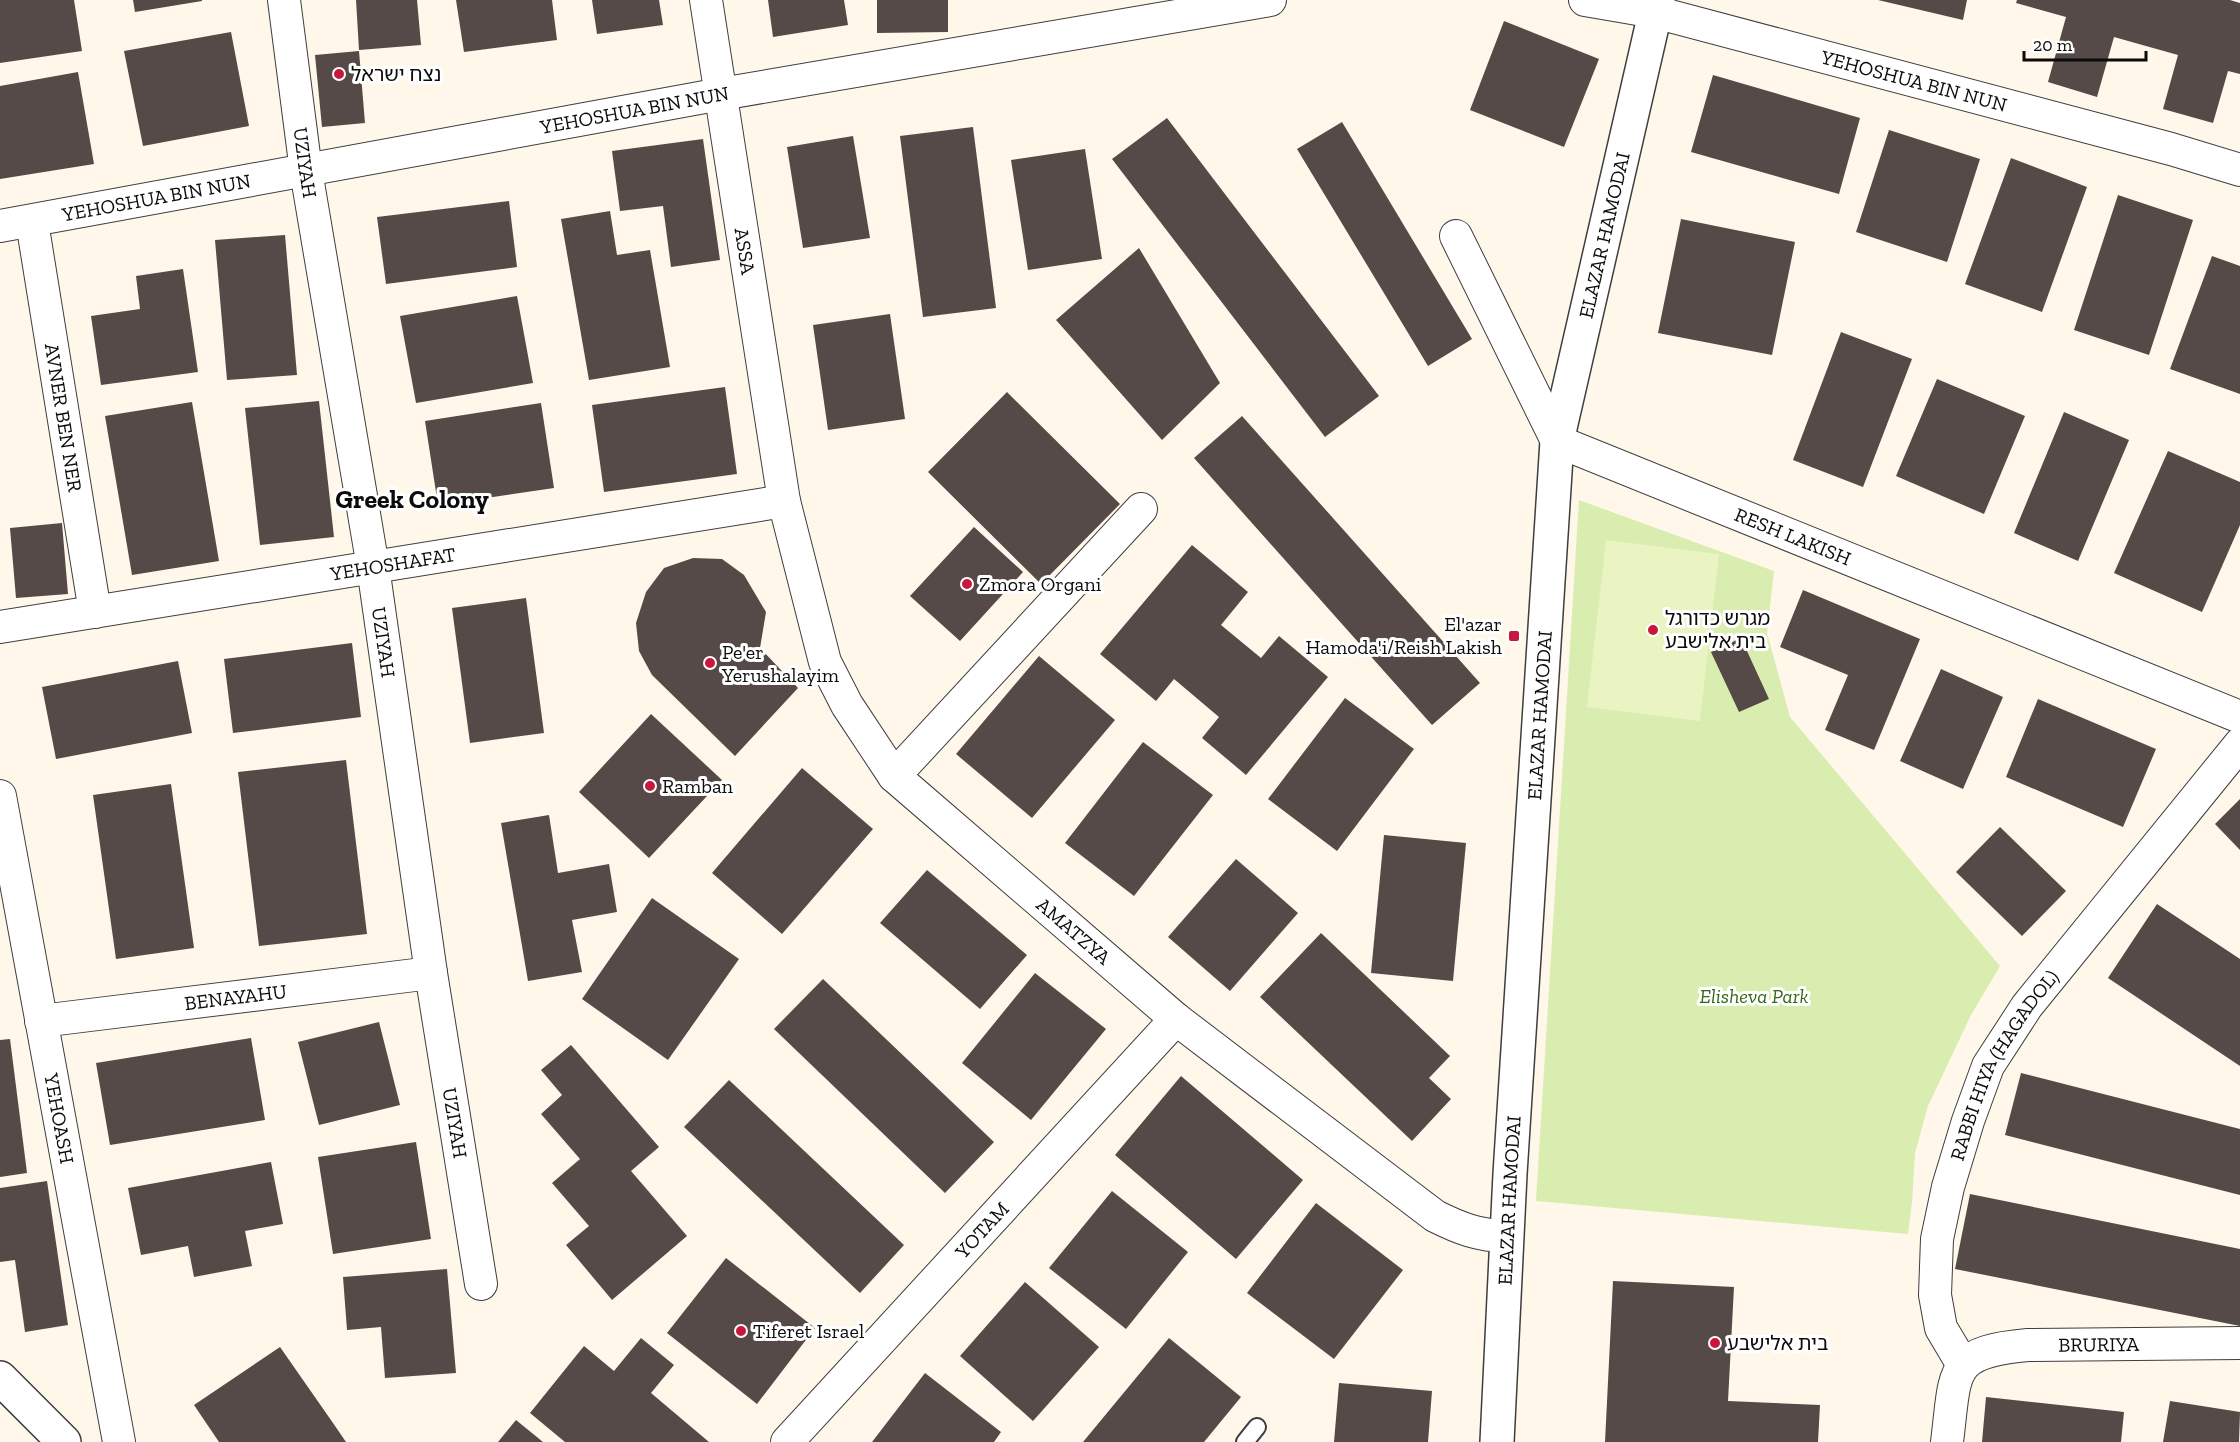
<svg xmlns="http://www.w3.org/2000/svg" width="2240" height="1442" font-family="'Zilla Slab','Noto Sans Hebrew',serif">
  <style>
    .green { fill: #d9edb0 }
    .pitch { fill: #eaf3c2 }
    .building { fill: #554a47 }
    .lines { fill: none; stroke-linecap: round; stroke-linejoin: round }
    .service-casing { stroke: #3e3e3e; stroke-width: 20 }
    .minor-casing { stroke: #3e3e3e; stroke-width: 34 }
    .tertiary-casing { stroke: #3e3e3e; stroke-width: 36 }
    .service { stroke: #fff; stroke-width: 16 }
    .minor { stroke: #fff; stroke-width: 32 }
    .tertiary { stroke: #fff; stroke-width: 33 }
    .poi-dot { fill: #c7183b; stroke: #fff; stroke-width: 2 }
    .labels { text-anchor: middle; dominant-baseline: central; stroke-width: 6; stroke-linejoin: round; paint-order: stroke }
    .poi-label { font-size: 20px; fill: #0b0b0b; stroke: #fff; text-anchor: start }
    .street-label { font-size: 20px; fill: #0b0b0b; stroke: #fff }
    .park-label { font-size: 20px; font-style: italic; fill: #346817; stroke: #fff }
    .district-label { font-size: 26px; font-weight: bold; fill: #0b0b0b; stroke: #fff }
  </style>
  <rect width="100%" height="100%" fill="#fff7e9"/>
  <!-- green -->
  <path class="green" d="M 1579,500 L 1774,571 L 1767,633 L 1790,717 L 2000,966 L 1971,1015 L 1928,1106 L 1915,1153 L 1912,1202 L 1908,1234 L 1536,1201 Z"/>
  <!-- pitch -->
  <path class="pitch" d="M 1606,540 L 1719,554 L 1700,721 L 1587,707 Z"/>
  <!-- building -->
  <path class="building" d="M 0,0 L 74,0 L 82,51 L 0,63 Z
    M 133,0 L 202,0 L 202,1 L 135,12 Z
    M 356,0 L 417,0 L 421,45 L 359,50 Z
    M 456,0 L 552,0 L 557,40 L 464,52 Z
    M 592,0 L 659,0 L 663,25 L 597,34 Z
    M 768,0 L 844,0 L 848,25 L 773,37 Z
    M 877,0 L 948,0 L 948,32 L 877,33 Z
    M 1878,0 L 1967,0 L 1963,20 Z
    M 2017,0 L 2230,0 L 2240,3 L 2240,74 L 2228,71 L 2213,123 L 2163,109 L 2178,55 L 2114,37 L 2097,97 L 2048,82 L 2066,17 L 2016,3 Z
    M 1504,21 L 1599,59 L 1564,147 L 1470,110 Z
    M 231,32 L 249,126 L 143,146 L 124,51 Z
    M 359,51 L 365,123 L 322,127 L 315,55 Z
    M 78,72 L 94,164 L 0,179 L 0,86 Z
    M 1713,75 L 1860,118 L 1839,194 L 1691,152 Z
    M 1167,118 L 1379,396 L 1325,437 L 1112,159 Z
    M 1342,122 L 1472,339 L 1428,366 L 1297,149 Z
    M 973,127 L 996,308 L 923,317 L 900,136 Z
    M 1889,130 L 1980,159 L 1947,262 L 1856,232 Z
    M 853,136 L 870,238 L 803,248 L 787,147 Z
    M 703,139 L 720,260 L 671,267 L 663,206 L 620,211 L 612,151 Z
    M 1085,149 L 1102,259 L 1028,270 L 1011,160 Z
    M 2011,158 L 2087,187 L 2042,312 L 1965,284 Z
    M 2118,195 L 2193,220 L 2149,355 L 2074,330 Z
    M 509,201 L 517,267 L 386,284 L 377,217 Z
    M 610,211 L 617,255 L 650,250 L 670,367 L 589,380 L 561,219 Z
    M 1681,219 L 1795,242 L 1772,355 L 1658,333 Z
    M 285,235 L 297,375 L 227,380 L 215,240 Z
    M 1139,248 L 1220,383 L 1162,440 L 1056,320 Z
    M 2212,256 L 2240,266 L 2240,394 L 2170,369 Z
    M 183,269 L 198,372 L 101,385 L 91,316 L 140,309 L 136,276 Z
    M 517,296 L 533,383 L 416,403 L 400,316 Z
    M 890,314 L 905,419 L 828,430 L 813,325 Z
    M 1841,332 L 1912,359 L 1863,487 L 1793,460 Z
    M 1937,379 L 2025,416 L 1984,514 L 1896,476 Z
    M 725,387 L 737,474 L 604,492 L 592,405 Z
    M 1007,392 L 1120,504 L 1041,584 L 928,472 Z
    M 319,401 L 334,537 L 260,545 L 245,408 Z
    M 192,402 L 219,561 L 132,575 L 105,416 Z
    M 541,403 L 554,488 L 438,505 L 425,421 Z
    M 2064,412 L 2129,440 L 2078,561 L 2014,533 Z
    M 1242,416 L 1480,683 L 1432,725 L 1194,458 Z
    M 2168,451 L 2240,482 L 2240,525 L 2202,612 L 2114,573 Z
    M 62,523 L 68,594 L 16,598 L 10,528 Z
    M 974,527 L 1023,572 L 960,641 L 910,596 Z
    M 1192,545 L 1248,592 L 1221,625 L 1261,658 L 1279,636 L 1328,677 L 1246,775 L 1202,738 L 1219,717 L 1174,679 L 1156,701 L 1100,654 Z
    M 693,558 L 722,559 L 744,575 L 766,612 L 760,648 L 798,688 L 735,756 L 652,675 L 639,651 L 636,623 L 646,592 L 664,568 Z
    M 1803,590 L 1920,639 L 1874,750 L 1825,730 L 1848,675 L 1780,647 Z
    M 526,598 L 544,733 L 470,743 L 452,608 Z
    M 1741,638 L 1769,699 L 1739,712 L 1711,652 Z
    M 352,643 L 361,717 L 233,733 L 224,659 Z
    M 1039,656 L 1115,720 L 1032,818 L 956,754 Z
    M 178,661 L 192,733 L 56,759 L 42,687 Z
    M 1941,669 L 2003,697 L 1963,789 L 1900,761 Z
    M 1345,698 L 1414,749 L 1337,851 L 1268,799 Z
    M 2038,699 L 2156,749 L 2123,827 L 2006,777 Z
    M 651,714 L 722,780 L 649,858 L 579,792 Z
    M 1143,742 L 1213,795 L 1134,896 L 1065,843 Z
    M 346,760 L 367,934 L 259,946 L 238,772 Z
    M 802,768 L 873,829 L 782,934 L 712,873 Z
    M 171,784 L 194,948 L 116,959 L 93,795 Z
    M 2240,799 L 2240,850 L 2215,824 Z
    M 549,815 L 558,873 L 609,864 L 617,912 L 572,920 L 582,972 L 528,981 L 501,823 Z
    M 2000,827 L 2066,891 L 2022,936 L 1956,872 Z
    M 1384,835 L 1466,843 L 1453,981 L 1371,973 Z
    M 1236,859 L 1298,913 L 1230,991 L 1168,937 Z
    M 927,870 L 1027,955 L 980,1009 L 880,923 Z
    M 652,898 L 739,959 L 668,1060 L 582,999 Z
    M 2157,904 L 2240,959 L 2240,1066 L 2108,978 Z
    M 1321,933 L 1450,1056 L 1429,1078 L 1451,1099 L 1412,1141 L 1260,997 Z
    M 1035,973 L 1106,1029 L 1031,1120 L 962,1063 Z
    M 823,979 L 994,1142 L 945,1193 L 774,1029 Z
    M 379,1022 L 400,1105 L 319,1125 L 298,1042 Z
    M 251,1038 L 265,1120 L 110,1145 L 96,1063 Z
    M 10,1039 L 27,1173 L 0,1177 L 0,1040 Z
    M 571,1045 L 659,1147 L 631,1171 L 687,1236 L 612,1300 L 566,1245 L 589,1226 L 552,1183 L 580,1159 L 541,1114 L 562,1095 L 541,1070 Z
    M 2021,1073 L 2240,1129 L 2240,1195 L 2005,1135 Z
    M 1181,1076 L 1303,1180 L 1236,1259 L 1115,1155 Z
    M 729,1080 L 904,1245 L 860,1293 L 684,1127 Z
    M 416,1142 L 431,1239 L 333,1254 L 318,1157 Z
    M 271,1162 L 283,1224 L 245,1231 L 252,1266 L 194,1277 L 188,1246 L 141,1255 L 128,1188 Z
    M 47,1181 L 68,1325 L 25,1332 L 15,1260 L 0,1262 L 0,1188 Z
    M 1112,1191 L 1188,1252 L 1126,1329 L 1049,1268 Z
    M 1970,1194 L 2240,1249 L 2240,1326 L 1955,1269 Z
    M 1316,1203 L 1403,1270 L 1334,1359 L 1247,1293 Z
    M 726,1258 L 815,1328 L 757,1404 L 667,1333 Z
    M 447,1269 L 456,1373 L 385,1378 L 381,1327 L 347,1330 L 343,1277 Z
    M 1613,1281 L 1734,1287 L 1728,1401 L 1820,1405 L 1818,1442 L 1605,1442 Z
    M 1025,1282 L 1099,1347 L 1033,1421 L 960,1356 Z
    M 641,1338 L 674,1365 L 651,1393 L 709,1442 L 565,1442 L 530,1413 L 584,1346 L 614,1371 Z
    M 1169,1338 L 1241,1397 L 1204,1442 L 1083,1442 Z
    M 280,1347 L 333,1423 L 346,1442 L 219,1442 L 194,1405 Z
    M 925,1373 L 1001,1432 L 994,1442 L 872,1442 Z
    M 1339,1383 L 1432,1391 L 1428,1442 L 1334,1442 Z
    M 1986,1397 L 2124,1412 L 2121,1442 L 1982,1442 Z
    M 2170,1401 L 2240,1412 L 2239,1442 L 2163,1442 Z
    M 516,1420 L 543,1442 L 498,1442 Z"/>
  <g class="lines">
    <defs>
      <path id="service" d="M 1245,1442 L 1257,1427"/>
      <g id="minor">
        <path id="s1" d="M 284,0 L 306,171 L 373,567 L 431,973 L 481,1284"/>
        <path id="s2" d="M 706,0 L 784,501 L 825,662 L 847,705 L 894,776 L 1176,1019 L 1435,1216 C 1459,1228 1479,1236 1506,1236"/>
        <path id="s3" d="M 1585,0 L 1655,12 L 2171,149 L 2240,170"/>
        <path id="s4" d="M 32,222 L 95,612"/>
        <path id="s5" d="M 0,226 L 721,94 L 1270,0"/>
        <path id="s6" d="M 1456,236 L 1557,441 L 2240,717"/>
        <path id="s7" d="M 0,627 L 784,501"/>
        <path d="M 894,776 L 1141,509"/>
        <path id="s8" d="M 0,796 L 119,1442"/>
        <path id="s9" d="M 41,1021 L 431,973"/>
        <path id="s10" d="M 1963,1365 L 1941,1328 L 1935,1295 L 1937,1239 L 1948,1187 L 1968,1121 L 1988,1066 L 2027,1006 L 2240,744"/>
        <path id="s11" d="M 787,1442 L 1176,1019"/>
        <path id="s12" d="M 1947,1442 C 1956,1372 1947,1352 2028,1345 L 2240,1343"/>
      </g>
      <g id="tertiary">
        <path d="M 0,1378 L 64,1442"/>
        <path id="s13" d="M 1497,1442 L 1510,1174 L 1557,441 L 1658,0"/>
      </g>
    </defs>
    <!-- service casing -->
    <use href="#service" class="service-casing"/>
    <!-- minor casing -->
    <use href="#minor" class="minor-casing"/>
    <!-- tertiary casing -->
    <use href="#tertiary" class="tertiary-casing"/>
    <!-- service -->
    <use href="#service" class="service"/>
    <!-- minor -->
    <use href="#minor" class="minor"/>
    <!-- tertiary -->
    <use href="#tertiary" class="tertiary"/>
  </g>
  <!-- markers -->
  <g class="poi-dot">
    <circle cx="339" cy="74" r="6"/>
    <circle cx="967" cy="584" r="6"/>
    <circle cx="1653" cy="630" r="6"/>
    <rect x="1508" y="630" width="12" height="12" rx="3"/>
    <circle cx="710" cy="663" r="6"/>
    <circle cx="650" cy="786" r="6"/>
    <circle cx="741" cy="1331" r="6"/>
    <circle cx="1715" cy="1343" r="6"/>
  </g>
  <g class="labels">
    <!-- poi labels -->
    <g class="poi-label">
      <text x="351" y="74">נצח ישראל</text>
      <text x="979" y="584">Zmora Organi</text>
      <text x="1665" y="618">מגרש כדורגל<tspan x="1665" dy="23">בית אלישבע</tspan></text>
      <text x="1502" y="624" text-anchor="end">El'azar<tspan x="1502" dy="23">Hamoda'i/Reish Lakish</tspan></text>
      <text x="722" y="652">Pe'er<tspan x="722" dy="23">Yerushalayim</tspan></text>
      <text x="662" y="786">Ramban</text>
      <text x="753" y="1331">Tiferet Israel</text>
      <text x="1727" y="1343">בית אלישבע</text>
    </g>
    <!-- street labels -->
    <g class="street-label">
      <text stroke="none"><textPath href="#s3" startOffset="339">YEHOSHUA BIN NUN</textPath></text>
      <text stroke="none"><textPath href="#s5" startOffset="645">YEHOSHUA BIN NUN</textPath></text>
      <text stroke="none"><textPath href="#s1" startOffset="164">UZIYAH</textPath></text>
      <text stroke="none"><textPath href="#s5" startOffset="159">YEHOSHUA BIN NUN</textPath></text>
      <text stroke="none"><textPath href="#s13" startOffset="1214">ELAZAR HAMODAI</textPath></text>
      <text stroke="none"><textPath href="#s2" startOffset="254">ASSA</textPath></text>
      <text stroke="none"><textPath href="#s4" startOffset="198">AVNER BEN NER</textPath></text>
      <text stroke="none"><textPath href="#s6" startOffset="483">RESH LAKISH</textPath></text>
      <text stroke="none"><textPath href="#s7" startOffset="398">YEHOSHAFAT</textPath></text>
      <text stroke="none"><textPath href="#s1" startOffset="650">UZIYAH</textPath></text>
      <text stroke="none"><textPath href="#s13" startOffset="728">ELAZAR HAMODAI</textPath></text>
      <text stroke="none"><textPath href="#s2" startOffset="1044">AMATZYA</textPath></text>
      <text stroke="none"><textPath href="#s9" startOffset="196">BENAYAHU</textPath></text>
      <text stroke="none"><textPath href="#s10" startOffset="321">RABBI HIYA (HAGADOL)</textPath></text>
      <text stroke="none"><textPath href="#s8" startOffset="328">YEHOASH</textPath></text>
      <text stroke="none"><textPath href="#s1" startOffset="1136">UZIYAH</textPath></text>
      <text stroke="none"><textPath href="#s13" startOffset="242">ELAZAR HAMODAI</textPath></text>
      <text stroke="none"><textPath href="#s11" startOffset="288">YOTAM</textPath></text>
      <text stroke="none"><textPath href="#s12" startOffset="219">BRURIYA</textPath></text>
    </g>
    <!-- park labels -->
    <g class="park-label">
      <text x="1754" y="996">Elisheva Park</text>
    </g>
    <!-- district labels -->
    <g class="district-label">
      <text x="412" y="499">Greek Colony</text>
    </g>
  </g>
  <!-- scale -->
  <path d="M2024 51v9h122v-9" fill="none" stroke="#0b0b0b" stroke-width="3"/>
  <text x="2033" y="51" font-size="18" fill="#0b0b0b" stroke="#ffffff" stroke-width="4.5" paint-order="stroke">20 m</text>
</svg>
